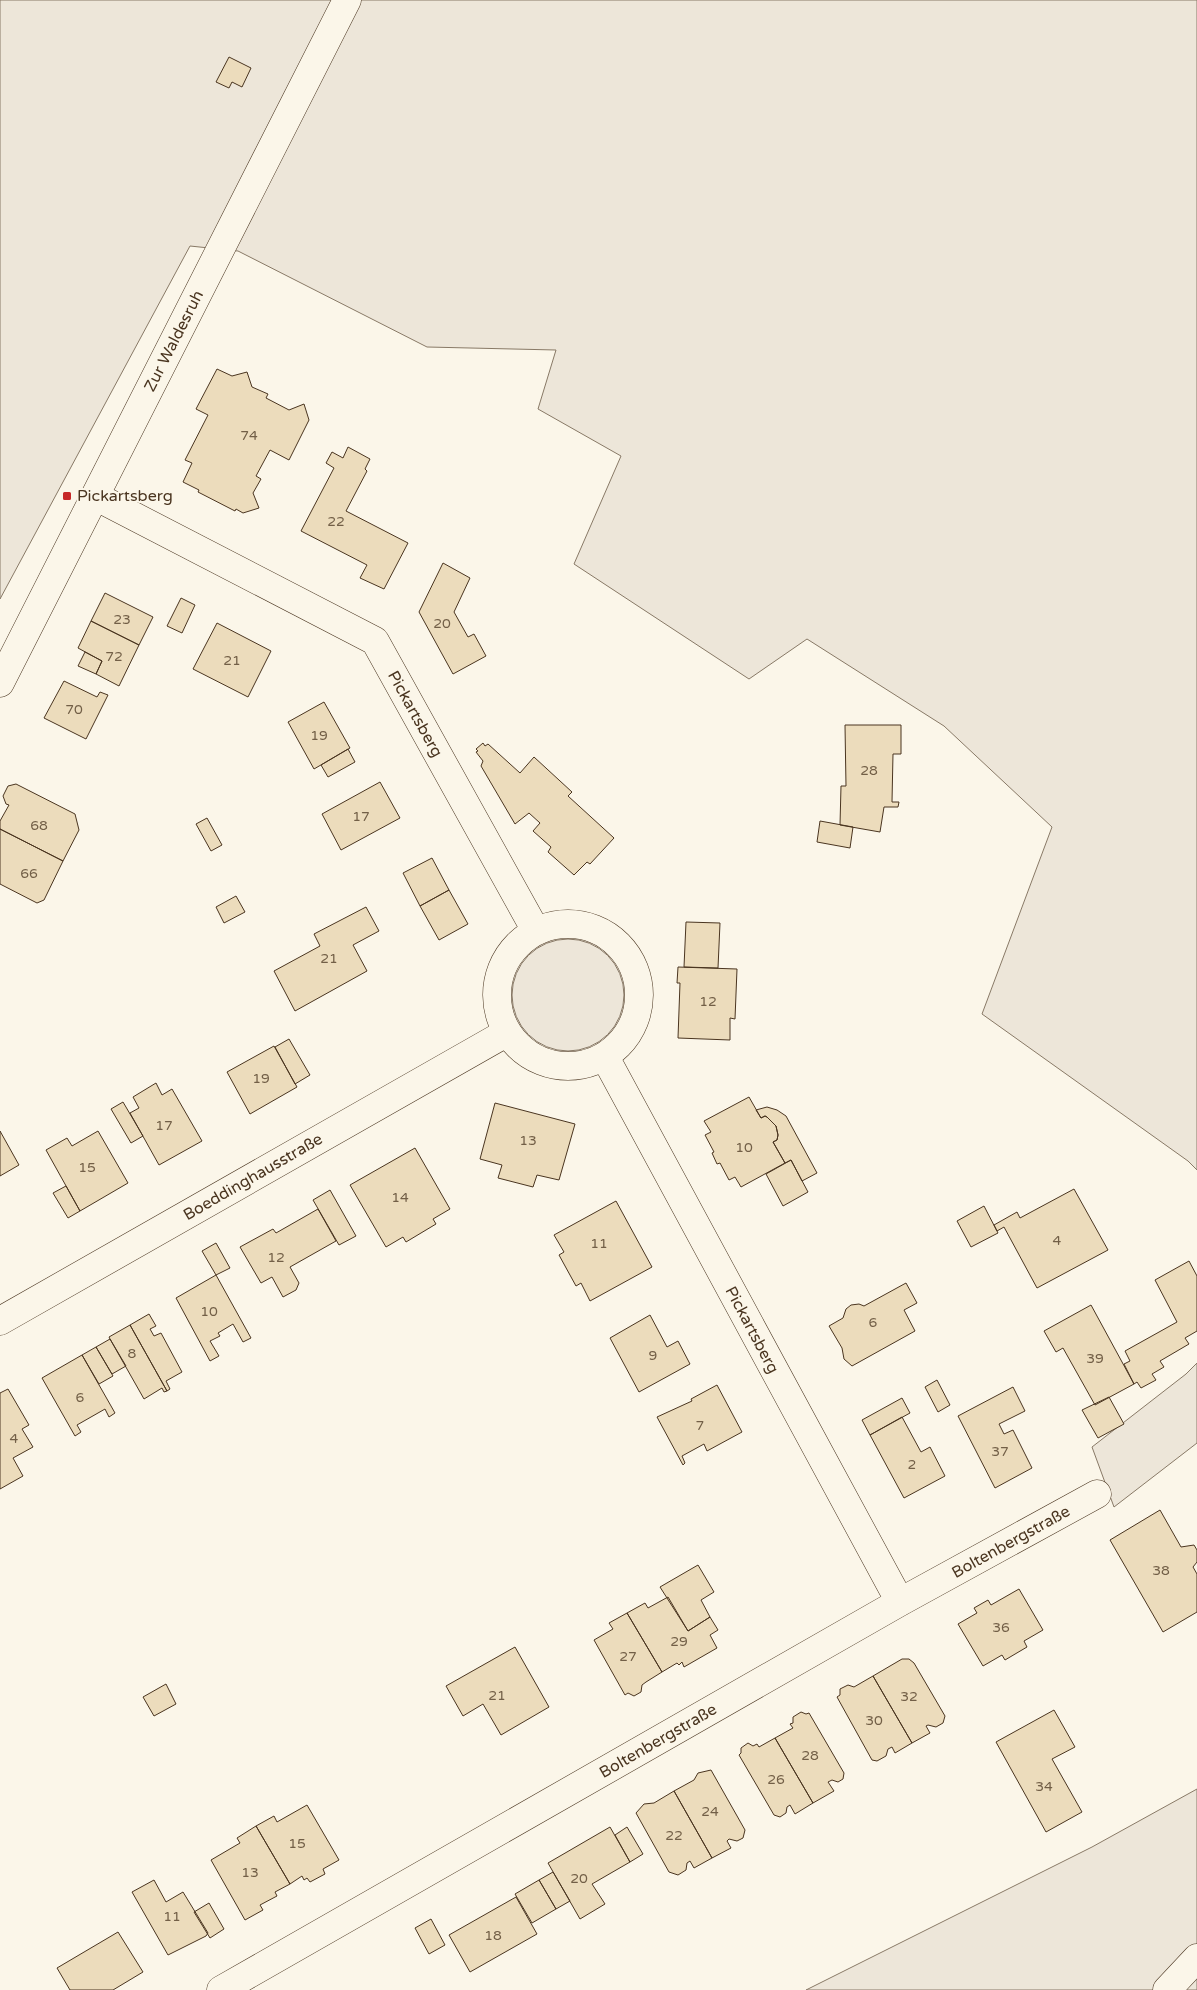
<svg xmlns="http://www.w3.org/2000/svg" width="1197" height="1990" font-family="'Varela Round',sans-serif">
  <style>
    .green { fill: #ede6d9; stroke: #887966 }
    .building { fill: #ecdcbc; stroke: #4a3520 }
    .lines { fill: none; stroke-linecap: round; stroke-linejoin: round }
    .minor-casing { stroke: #4a3520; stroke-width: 29 }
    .minor { stroke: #fbf6e9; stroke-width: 28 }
    .poi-dot { fill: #c62828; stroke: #fbf6e9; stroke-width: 2 }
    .labels { text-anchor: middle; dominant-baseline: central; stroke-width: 4; stroke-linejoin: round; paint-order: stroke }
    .number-label { font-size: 14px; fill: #725f47 }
    .street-label { font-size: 16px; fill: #4a3520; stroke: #fbf6e9 }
    .poi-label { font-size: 16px; fill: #4a3520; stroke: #fbf6e9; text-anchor: start }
  </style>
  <rect width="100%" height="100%" fill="#fbf6e9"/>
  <!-- green -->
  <path class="green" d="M 0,0 L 1197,0 L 1197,1170 L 1188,1161 L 982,1014 L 1052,827 L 944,726 L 807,639 L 749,679 L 574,564 L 621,456 L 538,409 L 556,350 L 427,347 L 238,251 L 190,246 L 0,599 Z
    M512 995a56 56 0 1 1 112 0a56 56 0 1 1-112 0Z
    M 1197,1363 L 1197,1443 L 1114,1507 L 1092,1447 L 1186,1374 Z
    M 1197,1789 L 1197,1990 L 806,1990 L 1092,1847 Z"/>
  <!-- building -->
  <path class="building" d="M 229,57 L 251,68 L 242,87 L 232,82 L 229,88 L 216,82 Z
    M 217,369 L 232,376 L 247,372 L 252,387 L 268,394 L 266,398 L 289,410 L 304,404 L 309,420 L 289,460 L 270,450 L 256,476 L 261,479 L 253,493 L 259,508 L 243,513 L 236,509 L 235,511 L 198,492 L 199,490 L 183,482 L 192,463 L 185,460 L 208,415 L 196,409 Z
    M 348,447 L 370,459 L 365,469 L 367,471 L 346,511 L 408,543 L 384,589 L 360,578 L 367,565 L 301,531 L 334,468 L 326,463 L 332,452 L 343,458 Z
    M 443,563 L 470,578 L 454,612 L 468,637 L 474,634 L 486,656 L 453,674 L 419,612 Z
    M 105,593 L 153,617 L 139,645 L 91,621 Z
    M 181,598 L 195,605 L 182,633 L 167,626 Z
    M 91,621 L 139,645 L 119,686 L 96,674 L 102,661 L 78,648 Z
    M 217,623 L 271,651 L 248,697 L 193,669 Z
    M 85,652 L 102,661 L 96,674 L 78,666 Z
    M 64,681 L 97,697 L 100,692 L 108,695 L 86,739 L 44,718 Z
    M 324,702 L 350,748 L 314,769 L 288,722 Z
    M 845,725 L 901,725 L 901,754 L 893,754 L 892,802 L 899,802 L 898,807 L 884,807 L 880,832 L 840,825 L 841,786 L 846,786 Z
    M 483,743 L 485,746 L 488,744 L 520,773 L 534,757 L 572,792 L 568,796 L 614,838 L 590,864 L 587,862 L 574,875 L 548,852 L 551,847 L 533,831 L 540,823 L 529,813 L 515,824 L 481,766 L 483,761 L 476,752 L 478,751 L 476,749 Z
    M 348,749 L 355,762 L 328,777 L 321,765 Z
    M 380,782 L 400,818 L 341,850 L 322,814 Z
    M 16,784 L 75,814 L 79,830 L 63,861 L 0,829 L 0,821 L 9,805 L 6,804 L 3,796 L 8,786 Z
    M 207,818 L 222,845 L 211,851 L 196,824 Z
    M 820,821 L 853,827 L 850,848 L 817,842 Z
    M 0,829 L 63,861 L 44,900 L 37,903 L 0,884 Z
    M 432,858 L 449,890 L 420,906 L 403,873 Z
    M 449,890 L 468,924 L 439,940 L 420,906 Z
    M 236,896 L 245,912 L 224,923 L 216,907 Z
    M 366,907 L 379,931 L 353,945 L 367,971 L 295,1011 L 274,971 L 320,946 L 314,934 Z
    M 686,922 L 720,923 L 718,968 L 684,967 Z
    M 678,967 L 737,969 L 735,1019 L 730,1018 L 730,1040 L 678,1038 L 680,983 L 677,983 Z
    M 289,1039 L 310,1075 L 295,1084 L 275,1047 Z
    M 274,1046 L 297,1087 L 250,1114 L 227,1072 Z
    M 156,1083 L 162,1095 L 172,1089 L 202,1141 L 159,1165 L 130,1113 L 139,1108 L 133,1097 Z
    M 749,1097 L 761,1118 L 765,1116 L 767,1117 L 776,1126 L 778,1135 L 777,1140 L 773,1142 L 785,1163 L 741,1187 L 735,1177 L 729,1180 L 720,1163 L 717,1164 L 712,1153 L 714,1152 L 705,1135 L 711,1132 L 704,1121 Z
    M 123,1102 L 143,1136 L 131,1143 L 111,1109 Z
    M 495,1103 L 575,1124 L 559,1180 L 537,1175 L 533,1187 L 498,1178 L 502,1165 L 480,1159 Z
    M 767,1107 L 777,1110 L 786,1116 L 817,1173 L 802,1181 L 791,1160 L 785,1163 L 773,1142 L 777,1140 L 778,1135 L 776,1126 L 767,1117 L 765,1116 L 761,1118 L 756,1110 Z
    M 0,1131 L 19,1165 L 0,1176 Z
    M 98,1131 L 128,1183 L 80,1211 L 46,1150 L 67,1138 L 72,1146 Z
    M 415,1148 L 450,1209 L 433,1219 L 436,1224 L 406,1242 L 403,1237 L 386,1247 L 350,1185 Z
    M 791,1160 L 808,1192 L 783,1206 L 766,1174 Z
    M 66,1186 L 80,1211 L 68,1218 L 53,1193 Z
    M 1074,1189 L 1108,1250 L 1037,1288 L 1004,1227 L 997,1231 L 994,1225 L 1017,1212 L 1020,1218 Z
    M 330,1190 L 356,1236 L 339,1245 L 313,1200 Z
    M 616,1201 L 652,1267 L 590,1301 L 581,1283 L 576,1286 L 559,1255 L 564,1252 L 554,1235 Z
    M 984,1206 L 998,1233 L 971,1247 L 957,1221 Z
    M 318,1209 L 336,1241 L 290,1267 L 299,1283 L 296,1290 L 283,1297 L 272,1277 L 261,1283 L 240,1247 L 273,1229 L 276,1233 Z
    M 216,1243 L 230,1268 L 216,1275 L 202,1251 Z
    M 1189,1261 L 1197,1276 L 1197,1331 L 1185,1338 L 1189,1344 L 1160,1361 L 1164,1367 L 1152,1374 L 1156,1380 L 1141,1388 L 1137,1382 L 1134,1384 L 1124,1364 L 1130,1361 L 1125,1351 L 1177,1322 L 1155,1280 Z
    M 216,1275 L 251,1338 L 243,1342 L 233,1324 L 218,1333 L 220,1336 L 210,1341 L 219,1356 L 210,1361 L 176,1298 Z
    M 906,1283 L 917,1303 L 904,1310 L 915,1331 L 852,1366 L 844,1359 L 842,1348 L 829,1326 L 843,1318 L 846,1309 L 851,1305 L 859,1304 L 864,1306 Z
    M 1091,1305 L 1134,1384 L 1095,1405 L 1063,1348 L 1056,1352 L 1044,1331 Z
    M 149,1314 L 156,1326 L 150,1329 L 154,1336 L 161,1333 L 182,1372 L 166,1381 L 170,1389 L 167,1391 L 130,1325 Z
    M 650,1315 L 667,1347 L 678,1341 L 690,1364 L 639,1392 L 610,1338 Z
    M 130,1325 L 167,1391 L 164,1392 L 162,1388 L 144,1399 L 110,1339 L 109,1337 Z
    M 110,1339 L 126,1366 L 112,1374 L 96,1347 Z
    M 96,1347 L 113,1376 L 99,1384 L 82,1355 Z
    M 82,1355 L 115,1413 L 109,1417 L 105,1409 L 77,1425 L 81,1432 L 75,1436 L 42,1378 Z
    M 937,1380 L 950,1405 L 938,1412 L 925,1387 Z
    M 717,1385 L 742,1432 L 707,1451 L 704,1444 L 682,1456 L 685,1463 L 683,1465 L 657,1417 L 692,1401 L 691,1399 Z
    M 1013,1387 L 1025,1411 L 999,1424 L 1004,1434 L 1013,1430 L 1032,1468 L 995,1488 L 958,1416 Z
    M 8,1389 L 29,1425 L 22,1429 L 33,1447 L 13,1458 L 23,1476 L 0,1489 L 0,1393 Z
    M 1109,1397 L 1124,1424 L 1098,1438 L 1082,1410 Z
    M 902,1398 L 910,1413 L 870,1435 L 862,1420 Z
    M 902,1417 L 921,1452 L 930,1447 L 945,1476 L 904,1498 L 870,1435 Z
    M 1160,1510 L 1181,1547 L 1194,1545 L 1197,1550 L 1197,1562 L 1193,1567 L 1197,1574 L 1197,1612 L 1163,1632 L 1110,1540 Z
    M 698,1565 L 714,1592 L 701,1600 L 710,1617 L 688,1631 L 660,1587 Z
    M 1019,1589 L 1043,1630 L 1024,1641 L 1027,1647 L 1005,1660 L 1002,1655 L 983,1666 L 958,1624 L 977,1613 L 974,1608 L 988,1600 L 991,1605 Z
    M 668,1597 L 688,1631 L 710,1617 L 718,1630 L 710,1635 L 717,1648 L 684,1667 L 682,1662 L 679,1665 L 677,1663 L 662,1672 L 627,1613 L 645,1603 L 648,1608 Z
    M 627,1613 L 662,1672 L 646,1682 L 642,1685 L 641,1692 L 634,1696 L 628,1693 L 625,1695 L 594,1640 L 613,1629 L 609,1623 Z
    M 515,1647 L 549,1707 L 501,1735 L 483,1704 L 463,1716 L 446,1686 Z
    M 902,1659 L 909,1659 L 914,1663 L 945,1716 L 943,1723 L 936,1727 L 928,1725 L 926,1726 L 930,1733 L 912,1743 L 873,1676 Z
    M 873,1676 L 912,1743 L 895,1753 L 892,1747 L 888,1749 L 886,1756 L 877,1761 L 872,1760 L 837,1697 L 840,1695 L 840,1689 L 848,1685 L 854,1687 Z
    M 166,1684 L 176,1704 L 154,1716 L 143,1697 Z
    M 1054,1710 L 1075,1747 L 1052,1759 L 1082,1812 L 1046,1832 L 996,1742 Z
    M 801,1712 L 806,1714 L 809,1713 L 844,1773 L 843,1779 L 838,1782 L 832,1780 L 828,1782 L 834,1791 L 813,1803 L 775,1738 L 793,1728 L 790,1724 L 793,1723 L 793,1717 Z
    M 775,1738 L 813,1803 L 795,1814 L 790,1805 L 787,1807 L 786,1813 L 780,1817 L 774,1815 L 739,1755 L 741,1753 L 741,1748 L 748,1743 L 753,1746 L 757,1744 L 759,1747 Z
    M 711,1770 L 745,1830 L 743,1838 L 737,1841 L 729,1839 L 727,1841 L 731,1848 L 712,1858 L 674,1791 L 694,1780 L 698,1773 Z
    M 674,1791 L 712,1858 L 694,1868 L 690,1861 L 687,1863 L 686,1870 L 678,1875 L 669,1872 L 636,1813 L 644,1804 L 654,1803 Z
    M 307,1805 L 339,1860 L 323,1869 L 325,1874 L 310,1882 L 307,1878 L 304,1880 L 302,1876 L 290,1884 L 256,1826 L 274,1816 L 277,1822 Z
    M 256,1826 L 290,1884 L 275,1892 L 277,1896 L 260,1905 L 263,1910 L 245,1920 L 211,1860 L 240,1843 L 237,1838 Z
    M 610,1827 L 630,1862 L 592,1884 L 605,1904 L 580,1919 L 548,1863 Z
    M 627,1827 L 643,1854 L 630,1862 L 615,1835 Z
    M 553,1872 L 570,1901 L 556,1909 L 539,1880 Z
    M 154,1880 L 166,1902 L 183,1892 L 208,1933 L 206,1936 L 168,1955 L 132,1892 Z
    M 539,1880 L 556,1909 L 532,1923 L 515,1894 Z
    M 516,1897 L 537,1934 L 470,1972 L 449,1935 Z
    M 209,1903 L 224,1929 L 210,1938 L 194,1912 Z
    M 431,1919 L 445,1945 L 429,1954 L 415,1928 Z
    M 118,1932 L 143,1972 L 113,1990 L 70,1990 L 57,1968 Z"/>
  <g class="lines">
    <defs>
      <path id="minor" d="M 95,496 L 375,641 L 536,931
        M 0,683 L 347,0
        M497 995a71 71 0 1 1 142 0a71 71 0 1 1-142 0Z
        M 605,1057 L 900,1602
        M 0,1321 L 506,1033
        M 221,1990 L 900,1602 L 1097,1494
        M 1167,1990 L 1197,1958"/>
    </defs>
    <!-- minor casing -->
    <use href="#minor" class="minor-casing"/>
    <!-- minor -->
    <use href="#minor" class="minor"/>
  </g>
  <!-- markers -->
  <rect class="poi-dot" x="62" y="491" width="10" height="10" rx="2.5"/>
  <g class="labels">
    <!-- number labels -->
    <g class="number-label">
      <text x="249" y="435">74</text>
      <text x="336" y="521">22</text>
      <text x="122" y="619">23</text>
      <text x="442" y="623">20</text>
      <text x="114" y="656">72</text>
      <text x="232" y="660">21</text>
      <text x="74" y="709">70</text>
      <text x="319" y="735">19</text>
      <text x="869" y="770">28</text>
      <text x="361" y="816">17</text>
      <text x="39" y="825">68</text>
      <text x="29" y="873">66</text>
      <text x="329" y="958">21</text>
      <text x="708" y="1001">12</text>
      <text x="261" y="1078">19</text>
      <text x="164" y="1125">17</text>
      <text x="528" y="1140">13</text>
      <text x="744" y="1147">10</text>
      <text x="87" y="1167">15</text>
      <text x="400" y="1197">14</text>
      <text x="1057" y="1240">4</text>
      <text x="599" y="1243">11</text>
      <text x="276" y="1257">12</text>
      <text x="209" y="1311">10</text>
      <text x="873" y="1322">6</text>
      <text x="132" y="1353">8</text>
      <text x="653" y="1355">9</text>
      <text x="1095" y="1358">39</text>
      <text x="80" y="1397">6</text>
      <text x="700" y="1425">7</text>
      <text x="14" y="1438">4</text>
      <text x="1000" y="1451">37</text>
      <text x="912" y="1464">2</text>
      <text x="1161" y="1570">38</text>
      <text x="1001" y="1627">36</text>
      <text x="679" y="1641">29</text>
      <text x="628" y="1656">27</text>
      <text x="497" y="1695">21</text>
      <text x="909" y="1696">32</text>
      <text x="874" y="1720">30</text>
      <text x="810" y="1755">28</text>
      <text x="776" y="1779">26</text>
      <text x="1044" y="1786">34</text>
      <text x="710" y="1811">24</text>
      <text x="674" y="1835">22</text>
      <text x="297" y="1843">15</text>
      <text x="250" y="1872">13</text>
      <text x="579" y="1878">20</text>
      <text x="172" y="1916">11</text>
      <text x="493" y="1935">18</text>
    </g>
    <!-- street labels -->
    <g class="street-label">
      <text transform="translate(174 341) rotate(-63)">Zur Waldesruh</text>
      <text transform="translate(415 714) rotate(61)">Pickartsberg</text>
      <text transform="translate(253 1177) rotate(-30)">Boeddinghausstraße</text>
      <text transform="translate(752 1330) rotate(62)">Pickartsberg</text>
      <text transform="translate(1011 1542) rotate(-29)">Boltenbergstraße</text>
      <text transform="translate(658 1741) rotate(-30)">Boltenbergstraße</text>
    </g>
    <!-- poi labels -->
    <g class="poi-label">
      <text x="77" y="496">Pickartsberg</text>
    </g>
  </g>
</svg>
